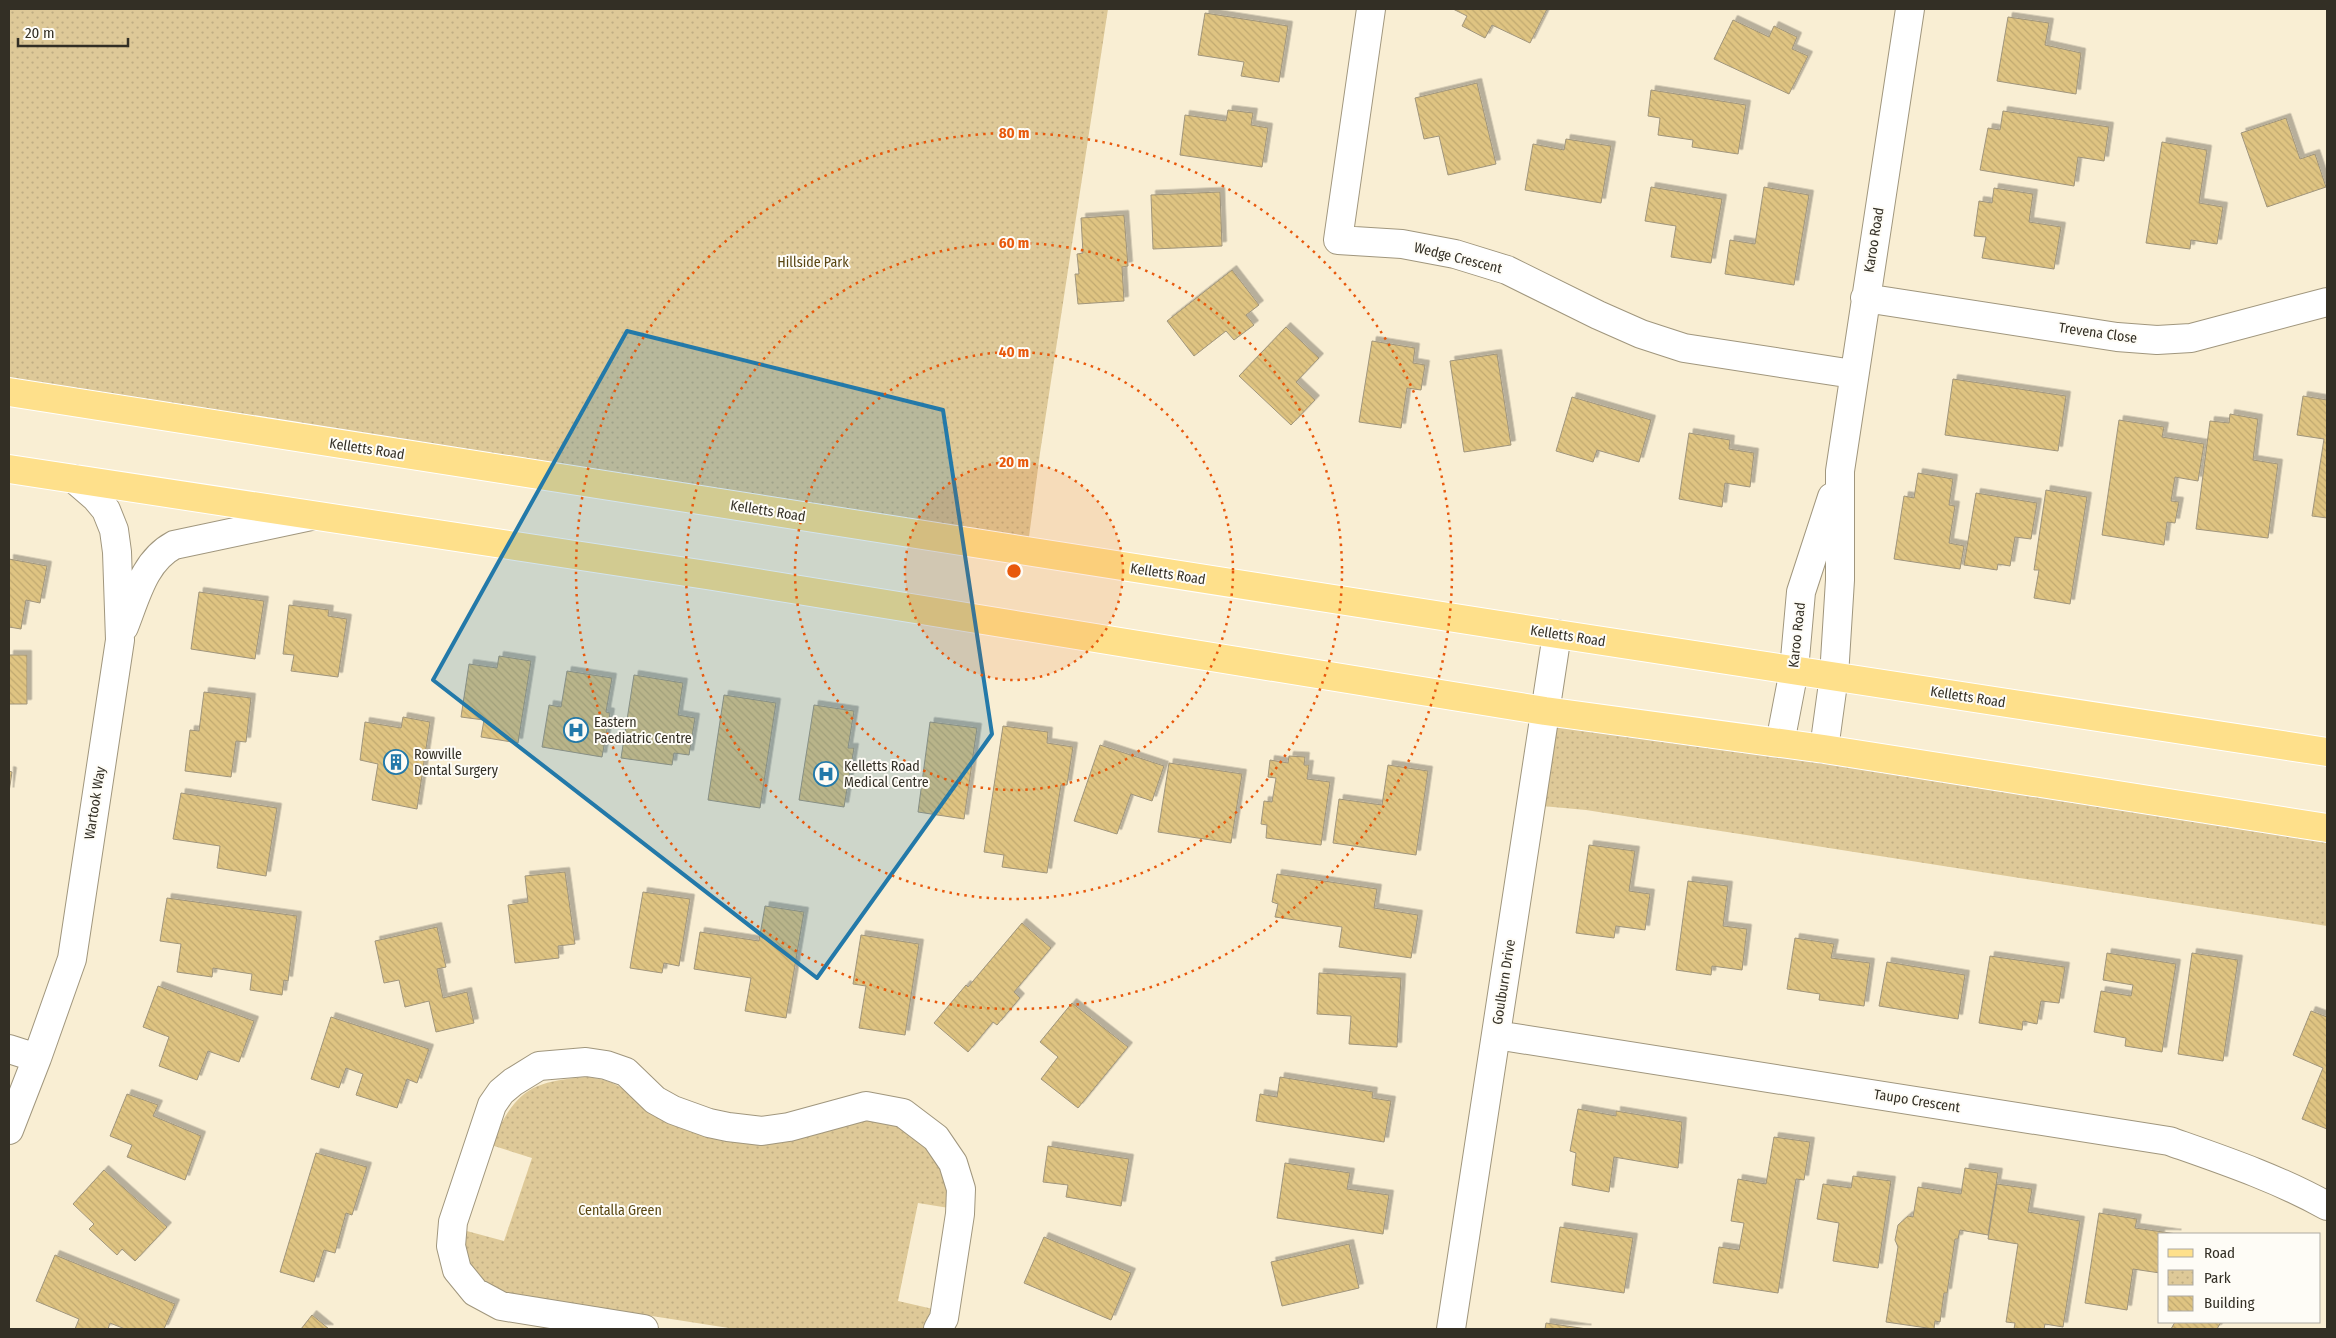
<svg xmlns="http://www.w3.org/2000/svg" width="2336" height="1338" font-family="'Fira Sans Condensed',sans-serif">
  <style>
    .park { fill: url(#park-dots) }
    .building { fill: url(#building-back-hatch); stroke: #a0957c; filter: url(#shadow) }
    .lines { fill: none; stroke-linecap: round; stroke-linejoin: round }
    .street-casing { stroke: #a0967d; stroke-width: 30 }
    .primary-casing { stroke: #fff; stroke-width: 30 }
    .street { stroke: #fff; stroke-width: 28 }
    .primary { stroke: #fee08b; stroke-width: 28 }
    .marked { fill: #2379a9; fill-opacity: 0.2; stroke: #2379a9; stroke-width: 4; stroke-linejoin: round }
    .ring { fill: none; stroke: #e8590c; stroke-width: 2.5; stroke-dasharray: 2.5 5 }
    .labels { text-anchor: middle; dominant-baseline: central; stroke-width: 4; stroke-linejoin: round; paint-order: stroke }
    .street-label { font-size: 14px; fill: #332f25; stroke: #fefcf6 }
    .park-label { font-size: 14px; fill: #594612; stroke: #fefcf6 }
    .poi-label { font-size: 14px; fill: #332f25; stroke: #fefcf6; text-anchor: start }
    .centre { fill: #e8590c; stroke: #fefcf6; stroke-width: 2.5 }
    .ring-label { font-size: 15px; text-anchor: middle; font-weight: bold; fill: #e8590c; stroke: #fefcf6; stroke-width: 4; stroke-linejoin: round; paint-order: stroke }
  </style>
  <defs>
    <pattern id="park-dots" width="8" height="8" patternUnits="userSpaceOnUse" patternTransform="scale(1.25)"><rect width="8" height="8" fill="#dec998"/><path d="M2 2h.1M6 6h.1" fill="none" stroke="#bfad83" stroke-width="1.8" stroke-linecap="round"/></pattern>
    <pattern id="building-back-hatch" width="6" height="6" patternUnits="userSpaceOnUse" patternTransform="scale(1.25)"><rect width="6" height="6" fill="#dfc482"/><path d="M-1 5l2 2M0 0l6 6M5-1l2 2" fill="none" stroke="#c0a970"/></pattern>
    <filter id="shadow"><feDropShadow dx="4.5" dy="-4.5" stdDeviation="0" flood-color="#0004"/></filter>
  </defs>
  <rect width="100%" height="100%" fill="#f9eed3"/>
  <!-- park -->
  <path class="park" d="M 9,9 L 1108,9 L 1040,453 L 1027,552 L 9,392 Z
    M 1545,711 L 2327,828 L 2327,926 L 1586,810 L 1531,805 Z
    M 588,1077 C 604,1079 618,1084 631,1094 C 638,1099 643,1108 651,1113 C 671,1126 692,1133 716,1137 L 868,1119 L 897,1126 L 921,1140 L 938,1162 L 947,1185 L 949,1208 L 918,1203 L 898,1301 L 933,1309 L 929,1322 L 924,1329 L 735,1329 L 504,1293 L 480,1282 L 464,1255 L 463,1230 L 504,1241 L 532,1158 L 491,1145 C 515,1092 528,1081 588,1077 Z"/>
  <!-- building -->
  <path class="building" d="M 1453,9 L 1547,9 L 1530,43 L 1492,25 L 1485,38 L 1462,26 L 1467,16 Z
    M 1205,13 L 1288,26 L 1279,82 L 1241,76 L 1244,62 L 1198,55 Z
    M 2008,17 L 2049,23 L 2045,45 L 2081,53 L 2076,94 L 1997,81 Z
    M 1733,20 L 1769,37 L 1774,26 L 1797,37 L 1792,49 L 1808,56 L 1789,94 L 1714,59 Z
    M 1477,83 L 1496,164 L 1448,175 L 1439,136 L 1424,139 L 1415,98 Z
    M 1651,90 L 1746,105 L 1738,154 L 1692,147 L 1693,140 L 1658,135 L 1660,118 L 1648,116 Z
    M 1228,110 L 1253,113 L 1251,125 L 1268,128 L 1262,167 L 1180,155 L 1185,115 L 1226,121 Z
    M 2003,111 L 2109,127 L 2104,161 L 2078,157 L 2074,186 L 1980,170 L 1988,128 L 2000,130 Z
    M 2286,118 L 2300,159 L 2315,154 L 2326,187 L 2267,207 L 2241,133 Z
    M 1566,139 L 1611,146 L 1601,203 L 1525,190 L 1533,144 L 1564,150 Z
    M 2162,142 L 2207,150 L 2199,203 L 2223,207 L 2217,244 L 2191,240 L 2190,249 L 2146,243 Z
    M 1651,187 L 1722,199 L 1711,263 L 1671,257 L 1676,226 L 1645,221 Z
    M 1764,187 L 1809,195 L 1794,285 L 1725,274 L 1730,240 L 1755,244 Z
    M 1994,188 L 2033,194 L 2029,222 L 2061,227 L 2054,269 L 1982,258 L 1986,237 L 1974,236 L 1979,201 L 1992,203 Z
    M 1220,192 L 1222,246 L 1153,249 L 1151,195 Z
    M 1124,215 L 1128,266 L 1122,267 L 1124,301 L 1078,304 L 1075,274 L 1079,274 L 1077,254 L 1083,253 L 1081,218 Z
    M 1232,270 L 1259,305 L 1246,315 L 1254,325 L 1234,340 L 1226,331 L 1194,356 L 1167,321 Z
    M 1286,327 L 1319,358 L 1296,382 L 1315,400 L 1291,425 L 1239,376 Z
    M 1372,341 L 1415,348 L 1413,363 L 1425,365 L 1421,390 L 1407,388 L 1401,428 L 1359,422 Z
    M 1497,354 L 1511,445 L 1464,452 L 1450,361 Z
    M 1953,379 L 2066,396 L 2058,451 L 1945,435 Z
    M 2303,396 L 2327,400 L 2327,518 L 2312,516 L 2324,439 L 2297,435 Z
    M 1572,397 L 1651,420 L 1639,462 L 1597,450 L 1593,462 L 1556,451 Z
    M 2230,414 L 2258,419 L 2253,460 L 2278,464 L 2268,538 L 2196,529 L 2210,421 L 2229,423 Z
    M 2119,420 L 2164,427 L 2162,437 L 2204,444 L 2198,481 L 2175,477 L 2171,501 L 2179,502 L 2175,523 L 2167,522 L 2164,545 L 2102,535 Z
    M 1689,433 L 1730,440 L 1729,449 L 1754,453 L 1750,487 L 1725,483 L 1722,507 L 1679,499 Z
    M 1918,473 L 1953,479 L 1949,505 L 1955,506 L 1949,543 L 1964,546 L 1960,569 L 1894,559 L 1904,496 L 1914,498 Z
    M 2046,490 L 2087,497 L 2070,604 L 2034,598 L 2039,570 L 2034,570 Z
    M 1976,493 L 2037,503 L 2031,539 L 2015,537 L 2010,566 L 1998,564 L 1997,570 L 1964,565 Z
    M 9,559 L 47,566 L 40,603 L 26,600 L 21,629 L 9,627 Z
    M 199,592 L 264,601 L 255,659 L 191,649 Z
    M 289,605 L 329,610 L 328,616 L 347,619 L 338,677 L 291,671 L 294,655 L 283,654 Z
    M 9,655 L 27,655 L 27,704 L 9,704 Z
    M 499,656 L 531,661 L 518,743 L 481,737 L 484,720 L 461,717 L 469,664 L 497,668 Z
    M 567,671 L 612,678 L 606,712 L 610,713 L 602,757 L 542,747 L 549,705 L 561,707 Z
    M 634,675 L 683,683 L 678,715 L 695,718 L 689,755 L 674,753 L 672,765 L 621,758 Z
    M 204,692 L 251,698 L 246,742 L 236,741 L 231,777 L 185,771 L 190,730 L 199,731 Z
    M 724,695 L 776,703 L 760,808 L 708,800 Z
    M 814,705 L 854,711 L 848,748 L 854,748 L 844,807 L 799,800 Z
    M 403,717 L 430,722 L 417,809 L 372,800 L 378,764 L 360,760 L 365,722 L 401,728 Z
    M 930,722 L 977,728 L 964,819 L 918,812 Z
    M 1003,726 L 1048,732 L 1047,743 L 1073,747 L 1067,785 L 1061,785 L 1047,873 L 1002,867 L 1004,855 L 984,852 Z
    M 1100,745 L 1164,766 L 1152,801 L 1131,794 L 1117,834 L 1074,821 Z
    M 1289,756 L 1305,757 L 1304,765 L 1309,765 L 1307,779 L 1330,782 L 1321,845 L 1266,838 L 1267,825 L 1261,824 L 1264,801 L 1272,802 L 1276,778 L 1268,777 L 1270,760 L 1288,763 Z
    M 1169,763 L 1242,774 L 1231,843 L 1158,832 Z
    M 1388,765 L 1428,771 L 1416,855 L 1333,843 L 1339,799 L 1382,805 Z
    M 9,771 L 12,772 L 9,792 Z
    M 181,793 L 277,808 L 266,876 L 217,868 L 220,846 L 173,839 Z
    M 1589,845 L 1635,851 L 1629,891 L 1650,894 L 1645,930 L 1616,926 L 1614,938 L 1576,933 Z
    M 565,872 L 575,944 L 558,946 L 559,958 L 515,963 L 508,905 L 528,902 L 525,876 Z
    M 1277,874 L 1377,889 L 1374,908 L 1418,915 L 1411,958 L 1339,947 L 1342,927 L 1275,917 L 1278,904 L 1272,902 Z
    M 1688,881 L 1728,886 L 1723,926 L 1747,929 L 1742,970 L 1712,966 L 1711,975 L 1676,970 Z
    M 643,892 L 690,899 L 679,966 L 664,963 L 662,973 L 630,968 Z
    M 167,898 L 297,916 L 288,981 L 284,980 L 282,995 L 250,990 L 252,974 L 213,968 L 212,977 L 177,972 L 181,944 L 160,941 Z
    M 765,906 L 804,912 L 786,1018 L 745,1011 L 751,978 L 694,969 L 700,932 L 759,941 Z
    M 1022,923 L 1051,948 L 1014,992 L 1020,998 L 997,1025 L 993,1022 L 968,1052 L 934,1023 L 966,985 L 968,987 Z
    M 437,927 L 446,967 L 437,969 L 443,998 L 467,992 L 474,1023 L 436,1032 L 429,1001 L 405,1007 L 399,980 L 384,983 L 375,941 Z
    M 861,935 L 919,944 L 905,1035 L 859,1028 L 866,986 L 853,984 Z
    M 1795,938 L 1834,944 L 1831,958 L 1870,963 L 1864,1006 L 1819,1000 L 1820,994 L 1787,989 Z
    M 2107,953 L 2176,964 L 2162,1052 L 2125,1046 L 2126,1038 L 2094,1032 L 2101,991 L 2131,996 L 2133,985 L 2103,980 Z
    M 2192,953 L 2238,960 L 2223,1061 L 2178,1054 Z
    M 1990,956 L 2065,967 L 2059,1003 L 2041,1001 L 2037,1024 L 2023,1021 L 2022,1030 L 1979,1023 Z
    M 1887,962 L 1965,975 L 1958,1019 L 1879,1006 Z
    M 1319,973 L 1401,978 L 1397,1047 L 1349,1044 L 1351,1016 L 1317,1014 Z
    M 158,986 L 254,1021 L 239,1062 L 208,1051 L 197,1080 L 159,1066 L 169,1037 L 143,1027 Z
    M 1072,1003 L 1128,1047 L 1078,1108 L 1041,1079 L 1058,1057 L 1040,1042 Z
    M 2311,1011 L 2327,1017 L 2327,1129 L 2302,1119 L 2323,1068 L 2293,1055 Z
    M 331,1017 L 429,1049 L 417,1083 L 407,1079 L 397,1108 L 356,1095 L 363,1074 L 346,1068 L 339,1088 L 311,1079 Z
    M 1280,1077 L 1373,1092 L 1372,1098 L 1391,1101 L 1384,1142 L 1256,1121 L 1260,1094 L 1277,1097 Z
    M 127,1094 L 158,1105 L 153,1116 L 201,1136 L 185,1180 L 127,1157 L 132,1145 L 110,1136 Z
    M 1578,1109 L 1616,1116 L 1616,1111 L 1682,1122 L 1678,1168 L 1614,1157 L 1609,1192 L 1572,1185 L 1576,1153 L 1570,1151 Z
    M 1774,1137 L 1810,1142 L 1804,1180 L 1796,1179 L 1778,1293 L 1713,1283 L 1719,1247 L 1739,1250 L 1744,1223 L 1731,1221 L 1738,1179 L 1766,1184 Z
    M 1048,1146 L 1129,1159 L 1121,1206 L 1066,1197 L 1068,1185 L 1043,1182 Z
    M 316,1153 L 367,1167 L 352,1215 L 346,1213 L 335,1253 L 324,1250 L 314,1282 L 280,1272 Z
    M 1285,1163 L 1350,1173 L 1347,1189 L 1389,1195 L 1383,1234 L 1277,1218 Z
    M 1965,1168 L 1998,1173 L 1988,1235 L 1960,1230 L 1958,1239 L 1955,1239 L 1947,1293 L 1944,1293 L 1940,1322 L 1935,1321 L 1934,1329 L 1886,1322 L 1898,1247 L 1895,1240 L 1898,1225 L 1908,1216 L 1913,1217 L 1918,1187 L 1961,1194 Z
    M 104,1170 L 167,1227 L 135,1261 L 122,1249 L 117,1255 L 89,1229 L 94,1224 L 73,1204 Z
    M 1853,1176 L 1891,1181 L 1878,1268 L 1833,1261 L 1839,1223 L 1817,1219 L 1823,1184 L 1851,1188 Z
    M 1997,1184 L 2032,1189 L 2028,1212 L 2080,1221 L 2063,1327 L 2045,1324 L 2044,1329 L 2014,1329 L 2015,1323 L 2006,1322 L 2018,1244 L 1988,1239 Z
    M 2099,1213 L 2137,1219 L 2135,1228 L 2177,1234 L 2160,1234 L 2160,1273 L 2133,1269 L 2127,1310 L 2085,1303 Z
    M 1560,1227 L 1633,1238 L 1624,1293 L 1551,1282 Z
    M 1044,1237 L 1131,1273 L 1111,1320 L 1024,1283 Z
    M 1349,1244 L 1359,1288 L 1282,1306 L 1271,1262 Z
    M 55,1255 L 175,1304 L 164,1329 L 125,1329 L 110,1323 L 108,1329 L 75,1329 L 79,1319 L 36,1301 Z
    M 312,1315 L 329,1329 L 301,1329 Z
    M 2175,1322 L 2221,1322 L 2217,1329 L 2171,1329 Z
    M 1546,1323 L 1587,1329 L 1545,1329 Z"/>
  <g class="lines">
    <defs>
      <path id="street" d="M 1371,9 L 1338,240 L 1402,244 L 1455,254 L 1507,270 L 1598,315 L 1641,334 L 1684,348 L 1853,374
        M 1865,298 L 2117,337 L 2157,340 L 2191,338 L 2327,302
        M 124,627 C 136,597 144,561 174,545 L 311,516
        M 1780,743 L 1794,670 L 1801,592 L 1832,497
        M 1824,749 L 1834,676 L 1840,580 L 1840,471 L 1910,9
        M 1496,1035 L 2169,1141 C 2223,1160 2277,1178 2327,1206
        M 9,1049 L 37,1058
        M 9,1130 L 37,1058 L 72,959 L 120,640 L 117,552 L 114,530 L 106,510 L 96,498 L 74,479
        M 644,1329 L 501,1306 L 475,1292 L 457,1270 L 451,1246 L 453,1222 L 492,1105 L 501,1092 L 513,1082 L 539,1066 L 586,1062 L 606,1065 L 626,1072 L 655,1100 L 673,1110 L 709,1123 L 728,1127 L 762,1131 L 789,1127 L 866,1106 L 903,1113 L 936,1138 L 953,1163 L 961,1189 L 960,1214 L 944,1318 L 938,1329
        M 1451,1329 L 1557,634"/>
      <path id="primary" d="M 9,392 L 1557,634 L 2327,752
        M 9,469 L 713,576 L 1545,711 L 1824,749 L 2327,828"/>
    </defs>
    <!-- street casing -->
    <use href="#street" class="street-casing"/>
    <!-- primary casing -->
    <use href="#primary" class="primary-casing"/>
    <!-- street -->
    <use href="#street" class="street"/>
    <!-- primary -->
    <use href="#primary" class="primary"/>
  </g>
  <!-- marked area -->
  <path class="marked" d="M 627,331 L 943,410 L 992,734 L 817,978 L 433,680 Z"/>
  <!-- distance rings -->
  <circle cx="1014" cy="571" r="109" fill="#e8590c" fill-opacity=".12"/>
  <g class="ring">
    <circle cx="1014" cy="571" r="109"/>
    <circle cx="1014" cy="571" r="219"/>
    <circle cx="1014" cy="571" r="328"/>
    <circle cx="1014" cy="571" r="438"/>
  </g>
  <!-- icons -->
  <defs>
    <symbol id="hospital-ring" viewBox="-11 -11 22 22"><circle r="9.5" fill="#fefcf6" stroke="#2379a9" stroke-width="1.5"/><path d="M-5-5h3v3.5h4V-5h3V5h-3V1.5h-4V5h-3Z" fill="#2379a9"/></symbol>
    <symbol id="building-ring" viewBox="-11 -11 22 22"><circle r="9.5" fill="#fefcf6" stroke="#2379a9" stroke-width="1.5"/><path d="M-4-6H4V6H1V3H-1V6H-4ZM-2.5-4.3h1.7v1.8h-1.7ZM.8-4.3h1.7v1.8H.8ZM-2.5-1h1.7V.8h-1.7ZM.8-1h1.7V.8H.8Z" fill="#2379a9"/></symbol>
  </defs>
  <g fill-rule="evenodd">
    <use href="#hospital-ring" x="562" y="716" width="28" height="28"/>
    <use href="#building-ring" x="382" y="748" width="28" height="28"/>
    <use href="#hospital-ring" x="812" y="760" width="28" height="28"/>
  </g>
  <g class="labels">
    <!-- street labels -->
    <g class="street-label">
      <text transform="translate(1874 240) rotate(-81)">Karoo Road</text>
      <text transform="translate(1458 258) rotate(14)">Wedge Crescent</text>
      <text transform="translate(2098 333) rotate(8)">Trevena Close</text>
      <text transform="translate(367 449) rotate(9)">Kelletts Road</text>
      <text transform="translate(768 511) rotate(9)">Kelletts Road</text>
      <text transform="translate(1168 574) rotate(9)">Kelletts Road</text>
      <text transform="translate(1797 635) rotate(-84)">Karoo Road</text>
      <text transform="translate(1568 636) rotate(9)">Kelletts Road</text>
      <text transform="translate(1968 697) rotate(9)">Kelletts Road</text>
      <text transform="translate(95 803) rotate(-81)">Wartook Way</text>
      <text transform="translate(1504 982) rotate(-81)">Goulburn Drive</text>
      <text transform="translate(1917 1101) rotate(9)">Taupo Crescent</text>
    </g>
    <!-- park labels -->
    <g class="park-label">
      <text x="813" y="262">Hillside Park</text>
      <text x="620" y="1210">Centalla Green</text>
    </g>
    <!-- poi labels -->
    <g class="poi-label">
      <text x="594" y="722">Eastern<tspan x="594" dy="16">Paediatric Centre</tspan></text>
      <text x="414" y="754">Rowville<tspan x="414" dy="16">Dental Surgery</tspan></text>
      <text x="844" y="766">Kelletts Road<tspan x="844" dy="16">Medical Centre</tspan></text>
    </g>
  </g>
  <circle cx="1014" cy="571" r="8" class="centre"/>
  <g class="ring-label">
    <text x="1014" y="138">80 m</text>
    <text x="1014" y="248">60 m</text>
    <text x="1014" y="357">40 m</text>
    <text x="1014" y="467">20 m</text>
  </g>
  <!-- border -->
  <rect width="2336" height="1338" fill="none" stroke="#332f25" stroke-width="20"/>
  <!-- legend -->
  <rect x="2158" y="1233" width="162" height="90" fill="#fefcf6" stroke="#adaaa2"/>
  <rect x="2168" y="1249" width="25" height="8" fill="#fee08b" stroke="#adaaa2"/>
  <text x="2204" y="1258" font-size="15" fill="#332f25">Road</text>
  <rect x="2168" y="1270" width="25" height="15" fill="url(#park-dots)" stroke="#adaaa2"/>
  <text x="2204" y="1283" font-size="15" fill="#332f25">Park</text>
  <rect x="2168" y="1296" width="25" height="15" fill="url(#building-back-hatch)" stroke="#adaaa2"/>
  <text x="2204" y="1308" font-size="15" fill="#332f25">Building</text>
  <!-- scale -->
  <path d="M18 38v8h110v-8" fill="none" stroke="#332f25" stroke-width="2.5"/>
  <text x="25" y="38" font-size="15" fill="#332f25" stroke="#fefcf6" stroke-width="4" paint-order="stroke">20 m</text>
</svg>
